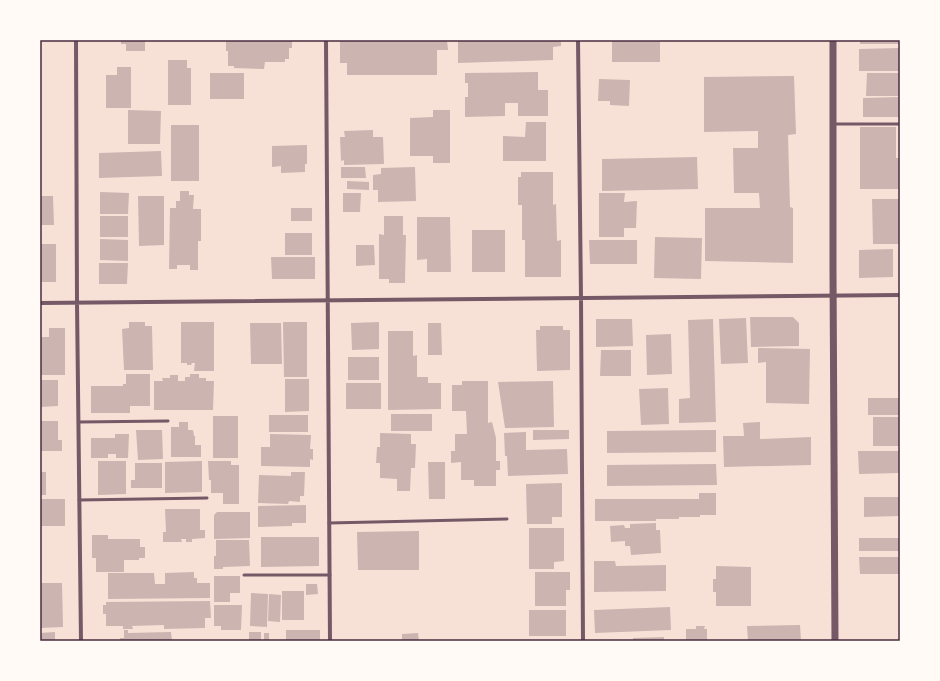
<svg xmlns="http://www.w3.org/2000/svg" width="940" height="681" font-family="'Source Serif 4',serif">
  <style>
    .building { fill: #ccb4b1 }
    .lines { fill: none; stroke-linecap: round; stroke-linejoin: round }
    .service { stroke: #755966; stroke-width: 3 }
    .minor { stroke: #755966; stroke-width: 4 }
    .tertiary { stroke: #755966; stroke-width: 7 }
    .neatline { fill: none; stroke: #4a2c40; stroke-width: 1.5 }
  </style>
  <rect width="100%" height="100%" fill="#f7e1d7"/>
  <!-- building -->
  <path class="building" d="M 121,40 L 145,40 L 145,51 L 126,51 L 126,44 L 121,44 Z
    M 226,40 L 292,40 L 292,48 L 289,48 L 289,59 L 285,59 L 285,62 L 265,62 L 264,69 L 234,68 L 234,66 L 228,66 L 228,51 L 226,51 Z
    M 340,40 L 447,40 L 448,50 L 437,50 L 437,75 L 347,75 L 347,63 L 340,63 Z
    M 458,40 L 561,40 L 561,46 L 553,47 L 553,60 L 458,63 Z
    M 612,40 L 660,40 L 660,62 L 612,62 Z
    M 860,40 L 900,40 L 900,44 L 860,44 Z
    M 900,48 L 900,71 L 859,71 L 859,49 Z
    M 168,60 L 187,60 L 187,68 L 191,68 L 191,105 L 168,105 Z
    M 117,67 L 131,67 L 131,108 L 106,108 L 106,75 L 117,75 Z
    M 538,72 L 538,90 L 548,90 L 548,116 L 518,116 L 518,103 L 505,103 L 505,116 L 465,117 L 465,97 L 468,97 L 468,83 L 465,83 L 465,73 Z
    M 210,73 L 244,73 L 244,99 L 210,99 Z
    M 867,73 L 900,73 L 900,96 L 866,96 Z
    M 794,76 L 796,134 L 788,135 L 790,207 L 793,208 L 793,263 L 705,261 L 705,208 L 760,208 L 759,193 L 734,193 L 733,148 L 758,148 L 758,131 L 704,132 L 704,77 Z
    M 599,79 L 630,80 L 629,106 L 610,105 L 610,101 L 598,101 Z
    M 900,97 L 900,117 L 863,117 L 863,98 Z
    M 128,110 L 161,111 L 160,144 L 128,144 Z
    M 433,110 L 450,110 L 450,163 L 433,163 L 433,156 L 410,156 L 410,118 L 433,117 Z
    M 526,122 L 546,122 L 546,161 L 503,161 L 503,136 L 525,137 Z
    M 171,125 L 199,125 L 199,181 L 171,181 Z
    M 860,127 L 896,127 L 896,158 L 900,158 L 900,189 L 860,189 Z
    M 373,130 L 373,137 L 383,137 L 384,164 L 344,165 L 344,160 L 341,161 L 340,137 L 345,137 L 344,131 Z
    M 307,145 L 307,164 L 305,164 L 305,172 L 281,173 L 281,166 L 272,167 L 272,146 Z
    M 161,151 L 162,176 L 99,178 L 99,153 Z
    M 697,157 L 698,189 L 602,191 L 602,159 Z
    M 341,167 L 365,167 L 366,178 L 341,178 Z
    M 415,167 L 416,201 L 378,202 L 378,190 L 373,190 L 373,175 L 381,174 L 381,168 Z
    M 521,172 L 553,172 L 553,205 L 556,204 L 557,241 L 561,240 L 561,277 L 525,277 L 525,240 L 522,240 L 522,205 L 518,205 L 518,177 L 521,177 Z
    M 347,181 L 369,182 L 369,190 L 347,189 Z
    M 180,191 L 189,191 L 189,195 L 194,195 L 193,209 L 201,209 L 201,241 L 198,241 L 198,270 L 190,270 L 190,265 L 177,265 L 177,269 L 169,269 L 170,208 L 176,208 L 176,201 L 180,201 Z
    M 100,192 L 129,193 L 128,214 L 100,214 Z
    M 343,193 L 361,193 L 360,212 L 343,212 Z
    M 599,193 L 625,193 L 624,202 L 637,201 L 636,228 L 624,228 L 624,237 L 599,237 Z
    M 40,196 L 53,196 L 54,225 L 40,225 Z
    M 138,196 L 164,196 L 164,245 L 139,246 Z
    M 872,199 L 900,199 L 900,244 L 873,244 Z
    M 291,208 L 312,208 L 312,221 L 291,221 Z
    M 100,216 L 128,216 L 128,237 L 100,237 Z
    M 384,216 L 403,216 L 403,235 L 406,235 L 405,283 L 389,283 L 389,279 L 379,279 L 379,234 L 384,235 Z
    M 417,217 L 450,217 L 451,272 L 427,272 L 427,259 L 417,260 Z
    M 472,230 L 505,230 L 505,272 L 472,272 Z
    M 285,233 L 312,233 L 312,255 L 285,255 Z
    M 655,237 L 702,238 L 701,279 L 654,278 Z
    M 100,239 L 128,240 L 128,261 L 100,260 Z
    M 589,240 L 637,240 L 637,264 L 590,264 Z
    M 40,244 L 56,244 L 56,282 L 40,282 Z
    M 356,245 L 374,245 L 375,265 L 356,266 Z
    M 893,249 L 893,277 L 859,278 L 859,250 Z
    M 271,257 L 315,257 L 315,279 L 272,279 Z
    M 99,263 L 128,263 L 127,284 L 99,284 Z
    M 750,317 L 793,317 L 799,323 L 799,346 L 751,347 Z
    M 746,318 L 748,363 L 721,364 L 719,319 Z
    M 596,319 L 632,319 L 633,346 L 596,347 Z
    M 713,319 L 716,422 L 679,423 L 679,399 L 690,398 L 688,320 Z
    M 129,322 L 145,322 L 145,326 L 152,326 L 153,370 L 124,370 L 122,329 L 129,328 Z
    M 181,322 L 214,322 L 214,371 L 194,371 L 195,363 L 192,363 L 191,365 L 187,365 L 187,363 L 181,363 Z
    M 283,322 L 307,322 L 307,377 L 284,377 Z
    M 379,322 L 379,349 L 352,350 L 351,323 Z
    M 250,323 L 281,323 L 282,364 L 251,364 Z
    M 428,323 L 441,323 L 442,355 L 428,355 Z
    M 540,326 L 563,326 L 563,330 L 570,330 L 570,370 L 537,371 L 536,330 L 540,330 Z
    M 49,328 L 65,328 L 65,375 L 40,375 L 40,337 L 49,337 Z
    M 388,331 L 413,331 L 413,356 L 417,355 L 417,377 L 428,377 L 428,383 L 441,383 L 441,409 L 388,410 Z
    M 671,334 L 672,374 L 647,375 L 646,335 Z
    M 758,348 L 810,349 L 809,404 L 766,403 L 766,362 L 758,363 Z
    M 601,350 L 631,350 L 631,376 L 600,376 Z
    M 348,357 L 379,357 L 379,380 L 348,380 Z
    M 126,374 L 150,374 L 150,406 L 130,406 L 130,413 L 91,413 L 91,386 L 123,386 L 123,384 L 126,384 Z
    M 190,374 L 199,374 L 199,378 L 206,378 L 206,381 L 214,381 L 213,410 L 154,410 L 154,381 L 163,381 L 162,378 L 170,378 L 170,375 L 178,375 L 178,381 L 185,381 L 185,377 L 190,377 Z
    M 285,379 L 309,379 L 309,411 L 285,412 Z
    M 40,380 L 58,380 L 58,406 L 40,407 Z
    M 462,381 L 488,381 L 488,423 L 492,422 L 496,438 L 496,461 L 500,461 L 500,470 L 496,470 L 496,486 L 474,486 L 474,480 L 461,480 L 461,462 L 451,463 L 451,451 L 455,451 L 455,434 L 467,434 L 466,411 L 452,411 L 452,385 L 462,385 Z
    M 553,381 L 554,427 L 505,428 L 498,382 Z
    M 346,383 L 381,383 L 381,409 L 346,409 Z
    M 668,388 L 669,424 L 641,425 L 639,389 Z
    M 868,398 L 900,398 L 900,415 L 868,415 Z
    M 391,414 L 432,414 L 432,431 L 391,431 Z
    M 269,415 L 308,415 L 308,432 L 269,432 Z
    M 213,416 L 238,416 L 238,458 L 213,458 Z
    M 873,417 L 900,417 L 900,446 L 873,446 Z
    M 40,421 L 58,421 L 58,440 L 62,440 L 62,451 L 40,451 Z
    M 179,422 L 188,422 L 188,430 L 193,430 L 194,436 L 195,436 L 195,445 L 201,445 L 201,457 L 171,457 L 171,427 L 179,427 Z
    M 760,422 L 760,439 L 811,437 L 811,465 L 724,467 L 723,436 L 744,436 L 743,423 Z
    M 136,430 L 162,430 L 163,459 L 138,460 Z
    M 533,430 L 569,430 L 569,439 L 533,440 Z
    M 716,430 L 716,452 L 607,453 L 607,431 Z
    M 526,432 L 526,450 L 567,449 L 568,474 L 508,476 L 507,456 L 505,456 L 504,433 Z
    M 380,433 L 411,434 L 411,444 L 416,444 L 415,468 L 411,468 L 410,491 L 397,491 L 397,479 L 380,478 L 380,463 L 376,463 L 377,447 L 380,447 Z
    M 115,434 L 129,434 L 128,458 L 116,458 L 116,454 L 108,454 L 108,458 L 91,458 L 91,438 L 115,438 Z
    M 270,434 L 311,435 L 310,449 L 313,449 L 313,460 L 310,459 L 310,467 L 261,466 L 261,447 L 270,447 Z
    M 858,451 L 900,451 L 900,473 L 859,474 Z
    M 98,461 L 126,461 L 126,494 L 98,495 Z
    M 202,461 L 202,492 L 165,493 L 165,462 Z
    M 208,461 L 231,461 L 231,465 L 239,465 L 239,504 L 223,504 L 223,493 L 211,493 L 211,480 L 209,480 Z
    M 428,462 L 445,462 L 445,499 L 429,499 Z
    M 135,463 L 162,463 L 162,488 L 131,488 L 131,480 L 135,480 Z
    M 716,464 L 717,485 L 607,486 L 607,465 Z
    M 40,472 L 46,472 L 46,495 L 40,495 Z
    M 291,472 L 305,472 L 304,496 L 300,496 L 300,502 L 289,501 L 288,504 L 258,503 L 259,475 L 291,476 Z
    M 562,483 L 562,517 L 552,517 L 552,524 L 527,524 L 526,484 Z
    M 699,493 L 716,493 L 716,515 L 700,515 L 700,517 L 679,517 L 679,519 L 656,519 L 656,521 L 595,521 L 595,499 L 699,499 Z
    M 864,497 L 900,497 L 900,516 L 864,517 Z
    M 40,499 L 65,499 L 65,526 L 40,526 Z
    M 306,505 L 306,523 L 292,523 L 292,526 L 258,527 L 258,506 Z
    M 165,509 L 200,509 L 200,530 L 205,530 L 205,538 L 192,539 L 192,542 L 186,542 L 186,539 L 181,539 L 182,542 L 163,542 L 163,532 L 166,532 Z
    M 217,512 L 250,512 L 250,538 L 214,539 L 214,515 Z
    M 656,523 L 656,530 L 660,530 L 661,553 L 631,555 L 630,546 L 625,546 L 625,541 L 611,542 L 610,526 L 624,525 L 625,528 L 630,528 L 630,524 Z
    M 529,528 L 564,528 L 564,561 L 554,562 L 554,569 L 529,569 Z
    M 419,531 L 419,570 L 358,570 L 357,532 Z
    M 92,535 L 108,535 L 108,539 L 140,539 L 140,547 L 145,547 L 145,558 L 139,558 L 139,560 L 124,560 L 124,572 L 96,572 L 96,558 L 92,558 Z
    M 261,537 L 319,537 L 319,566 L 261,567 Z
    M 859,538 L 900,538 L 900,551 L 859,551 Z
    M 216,540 L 249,540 L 250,566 L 223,567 L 223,569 L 214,569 L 214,556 L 216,556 Z
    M 859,557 L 900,557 L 900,574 L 860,574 Z
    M 594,561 L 615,561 L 616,566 L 666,565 L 666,591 L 594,592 Z
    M 716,566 L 751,567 L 751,606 L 716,606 L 716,592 L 713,592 L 713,579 L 716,579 Z
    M 194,572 L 194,578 L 197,578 L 197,583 L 210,583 L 210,598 L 108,599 L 108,573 L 154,573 L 155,584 L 165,584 L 165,573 Z
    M 535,572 L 570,572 L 570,590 L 566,590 L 566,606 L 535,606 Z
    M 214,576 L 240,576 L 240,593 L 230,593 L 230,602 L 214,602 Z
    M 40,583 L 62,583 L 63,627 L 40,628 Z
    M 306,584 L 317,584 L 318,594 L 306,595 Z
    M 282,591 L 304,591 L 304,620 L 282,620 Z
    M 251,593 L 268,594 L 267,627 L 250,626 Z
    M 269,594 L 281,595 L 280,622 L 268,621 Z
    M 210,601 L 211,618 L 205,618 L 205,628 L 164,629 L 164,625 L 132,626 L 133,629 L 123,629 L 123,626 L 106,626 L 106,614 L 103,614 L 103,605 L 106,605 L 106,602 Z
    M 214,605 L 242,605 L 241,630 L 221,630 L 221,626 L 214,626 Z
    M 670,607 L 671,630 L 595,633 L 594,610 Z
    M 529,610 L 566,610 L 566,636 L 529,636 Z
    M 800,625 L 801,641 L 748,641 L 747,626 Z
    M 696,626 L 705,626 L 704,629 L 707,629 L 707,641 L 686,641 L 686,629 L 696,629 Z
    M 124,630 L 128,630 L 128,633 L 171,632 L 172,641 L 120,641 L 120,638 L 124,638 Z
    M 286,630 L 320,630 L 320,641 L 286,641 Z
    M 55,632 L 55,641 L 40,641 L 40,633 Z
    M 249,632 L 261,632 L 261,641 L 249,641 Z
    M 264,633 L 269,633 L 269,641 L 264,641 Z
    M 418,633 L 419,641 L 402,641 L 402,634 Z
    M 664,637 L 664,641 L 633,641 L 633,638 Z"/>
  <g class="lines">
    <!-- service -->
    <path class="service" d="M 834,124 L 900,124
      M 79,422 L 168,421
      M 79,500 L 207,498
      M 329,523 L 507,519
      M 244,575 L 330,575"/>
    <!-- minor -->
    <path class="minor" d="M 76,40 L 77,303 L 81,641
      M 326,40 L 330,641
      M 578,40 L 581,298 L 583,641
      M 40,303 L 900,295"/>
    <!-- tertiary -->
    <path class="tertiary" d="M 833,40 L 833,271 L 835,641"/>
  </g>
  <!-- border -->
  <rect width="940" height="681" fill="none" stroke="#fffaf5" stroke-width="82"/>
  <rect x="41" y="41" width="858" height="599" class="neatline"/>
</svg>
